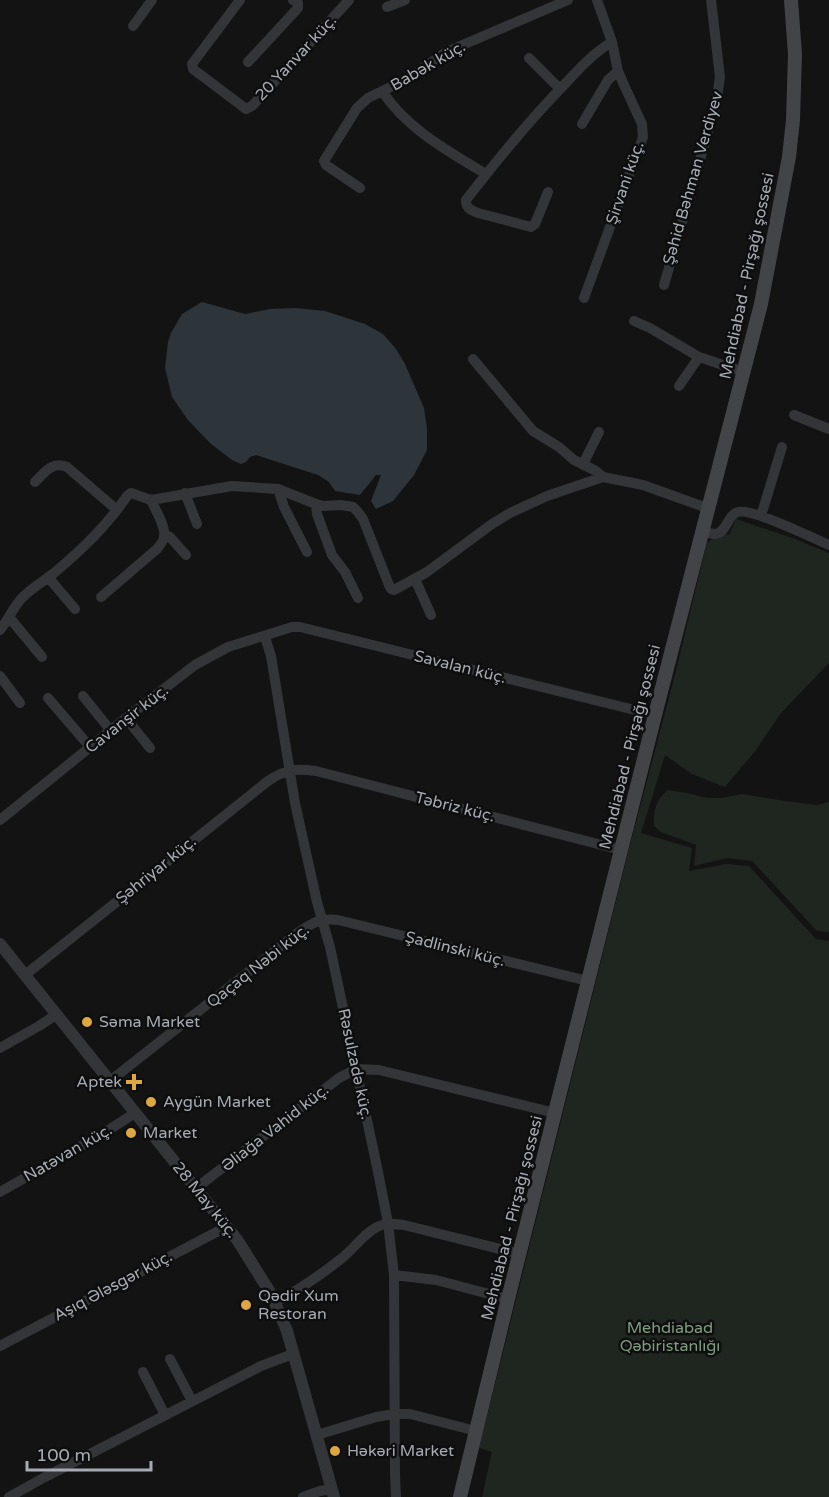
<svg xmlns="http://www.w3.org/2000/svg" width="829" height="1497" font-family="'Varela Round',sans-serif">
  <style>
    .green { fill: #1f2620 }
    .water { fill: #2d353b }
    .lines { fill: none; stroke-linecap: round; stroke-linejoin: round }
    .minor { stroke: #343538; stroke-width: 10 }
    .tertiary { stroke: #343538; stroke-width: 12 }
    .secondary { stroke: #424448; stroke-width: 14 }
    .poi-dot { fill: #dda842; stroke: #0e0e0f; stroke-width: 2 }
    .labels { text-anchor: middle; dominant-baseline: central; stroke-width: 5; stroke-linejoin: round; paint-order: stroke }
    .street-label { font-size: 16px; fill: #a6aab3; stroke: #0e0e0f }
    .poi-label { font-size: 16px; fill: #a6aab3; stroke: #0e0e0f; text-anchor: start }
    .park-label { font-size: 16px; fill: #7f9c80; stroke: #0e0e0f }
  </style>
  <rect width="100%" height="100%" fill="#131314"/>
  <!-- green -->
  <path class="green" d="M 736,519 L 795,539 L 829,553 L 829,663 L 781,713 L 756,750 L 725,787 L 692,774 L 665,755 L 641,833 L 692,848 L 689,871 L 726,864 L 749,866 L 816,939 L 829,941 L 829,1497 L 482,1497 L 492,1452 L 479,1448 L 629,849 L 675,675 L 707,542 L 724,534 L 729,535 Z
    M 668,790 L 687,793 L 707,798 L 722,798 L 742,794 L 785,801 L 817,805 L 829,802 L 829,932 L 817,931 L 752,861 L 727,858 L 694,866 L 696,845 L 661,832 L 654,826 C 653,812 656,799 668,790 Z"/>
  <!-- water -->
  <path class="water" d="M 202,302 L 245,314 L 270,309 L 295,308 L 325,311 L 365,324 L 383,334 L 396,349 L 405,364 L 424,408 L 427,428 L 427,450 L 414,475 L 393,501 L 376,509 L 371,501 L 381,475 L 376,475 L 360,495 L 335,491 L 329,482 L 318,475 L 256,455 L 250,457 L 246,462 L 241,464 L 232,460 L 210,443 L 188,420 L 172,397 L 165,368 L 168,342 L 171,333 L 182,314 Z"/>
  <g class="lines">
    <!-- minor -->
    <path class="minor" d="M 240,0 L 192,64 L 193,69 L 246,109 L 252,106 L 349,0
      M 387,7 L 405,0
      M 133,26 L 152,0
      M 529,58 L 560,89
      M 248,62 L 298,8 L 298,3 L 293,0
      M 382,91 C 407,129 448,151 486,174
      M 582,124 L 608,80 L 618,71
      M 360,188 L 326,165 L 324,161 L 357,108 L 368,98 L 407,79 L 446,52 L 568,0
      M 548,192 L 535,224 L 531,227 L 478,213 C 470,210 466,208 466,200 C 497,160 528,122 563,86 C 578,70 593,53 612,42
      M 664,285 L 716,104 L 720,77 L 711,0
      M 584,298 L 643,137 L 642,124 L 624,85 L 618,71 L 612,42 L 597,0
      M 634,321 L 650,328 L 699,357 L 744,372
      M 473,359 L 533,431 L 559,447 L 574,460 L 596,471 L 603,477
      M 679,386 L 699,357
      M 794,415 L 829,429
      M 583,464 L 599,432
      M 35,482 C 45,472 52,461 67,467 L 117,510
      M 278,489 L 284,507 L 307,552
      M 185,493 L 197,524
      M 316,504 L 317,514 L 332,555 L 345,572 L 358,598
      M 761,516 L 782,447
      M 701,531 C 705,532 711,534 715,534 C 727,533 727,515 738,512 C 752,508 813,538 829,545
      M 165,535 L 170,537 L 186,555
      M 48,577 L 75,609
      M 415,579 L 431,615
      M 101,597 L 157,549 C 160,545 164,541 164,536 C 166,527 155,509 151,500
      M 9,617 L 42,657
      M 0,630 C 9,619 14,605 24,596 C 33,587 44,581 54,573 C 81,550 107,526 127,496 L 131,493 L 151,500 L 232,486 L 278,489 L 316,504 L 324,506 L 341,505 L 353,507 L 358,512 L 363,519 L 389,585 L 391,589 L 394,590 L 427,572 L 492,524 L 510,513 L 547,496 L 603,477 L 643,485 L 707,508
      M 265,637 L 271,656 L 295,803 L 317,902 L 330,947 L 377,1167 L 388,1223 L 394,1275 L 395,1474 L 396,1497
      M 0,676 L 20,703
      M 83,696 L 111,731
      M 48,698 L 90,747
      M 126,718 L 150,748
      M 0,820 L 126,718 L 195,665 L 228,647 L 292,627 L 300,627 L 655,715
      M 25,975 L 268,781 C 286,769 295,768 316,771 L 621,850
      M 0,1048 L 39,1026 L 57,1014
      M 110,1081 L 299,932 C 314,922 320,918 338,920 L 588,981
      M 195,1189 L 339,1078 L 356,1069 L 379,1070 L 555,1113
      M 0,1192 L 104,1133 L 135,1113
      M 394,1275 L 436,1280 L 508,1299
      M 275,1303 C 298,1290 321,1275 342,1258 C 354,1249 363,1234 377,1227 C 386,1222 394,1224 404,1225 L 520,1254
      M 0,1346 L 226,1227
      M 170,1359 L 192,1401
      M 143,1372 L 165,1415
      M 317,1435 L 376,1417 L 395,1414 L 410,1414 L 476,1431
      M 9,1497 L 45,1477 L 261,1366 L 293,1354
      M 303,1497 L 320,1491 L 332,1489"/>
    <!-- tertiary -->
    <path class="tertiary" d="M 0,944 L 238,1241 L 268,1289 L 275,1303 L 287,1331 L 334,1497"/>
    <!-- secondary -->
    <path class="secondary" d="M 460,1497 L 508,1299 L 655,715 L 761,304 L 789,157 L 793,120 L 795,54 L 791,0"/>
  </g>
  <!-- markers -->
  <g class="poi-dot">
    <circle cx="87" cy="1022" r="6"/>
    <path d="M131 1073h6v6h6v6h-6v6h-6v-6h-6v-6h6z"/>
    <circle cx="151" cy="1102" r="6"/>
    <circle cx="131" cy="1133" r="6"/>
    <circle cx="246" cy="1305" r="6"/>
    <circle cx="335" cy="1451" r="6"/>
  </g>
  <g class="labels">
    <!-- street labels -->
    <g class="street-label">
      <text transform="translate(296 58) rotate(-47)">20 Yanvar küç.</text>
      <text transform="translate(428 66) rotate(-30)">Babək küç.</text>
      <text transform="translate(693 178) rotate(-74)">Şəhid Bəhman Verdiyev</text>
      <text transform="translate(625 183) rotate(-71)">Şirvani küç.</text>
      <text transform="translate(747 276) rotate(-78)">Mehdiabad - Pirşağı şossesi</text>
      <text transform="translate(460 667) rotate(14)">Savalan küç.</text>
      <text transform="translate(127 719) rotate(-38)">Cavanşir küç.</text>
      <text transform="translate(630 747) rotate(-76)">Mehdiabad - Pirşağı şossesi</text>
      <text transform="translate(455 807) rotate(14)">Təbriz küç.</text>
      <text transform="translate(156 870) rotate(-39)">Şəhriyar küç.</text>
      <text transform="translate(455 949) rotate(14)">Şadlinski küç.</text>
      <text transform="translate(258 966) rotate(-38)">Qaçaq Nəbi küç.</text>
      <text transform="translate(355 1064) rotate(78)">Rəsulzadə küç.</text>
      <text transform="translate(275 1128) rotate(-38)">Əliağa Vahid küç.</text>
      <text transform="translate(68 1153) rotate(-30)">Natəvan küç.</text>
      <text transform="translate(205 1200) rotate(51)">28 May küç.</text>
      <text transform="translate(512 1218) rotate(-76)">Mehdiabad - Pirşağı şossesi</text>
      <text transform="translate(113 1286) rotate(-28)">Aşıq Ələsgər küç.</text>
    </g>
    <!-- poi labels -->
    <g class="poi-label">
      <text x="99" y="1022">Səma Market</text>
      <text x="122" y="1082" text-anchor="end">Aptek</text>
      <text x="163" y="1102">Aygün Market</text>
      <text x="143" y="1133">Market</text>
      <text x="258" y="1296">Qədir Xum<tspan x="258" dy="18">Restoran</tspan></text>
      <text x="347" y="1451">Həkəri Market</text>
    </g>
    <!-- park labels -->
    <g class="park-label">
      <text x="670" y="1328">Mehdiabad<tspan x="670" dy="18">Qəbiristanlığı</tspan></text>
    </g>
  </g>
  <!-- scale -->
  <path d="M27 1461v9h124v-9" fill="none" stroke="#a6aab3" stroke-width="3"/>
  <text x="36" y="1461" font-size="18" fill="#a6aab3" stroke="#0e0e0f" stroke-width="4.5" paint-order="stroke">100 m</text>
</svg>
